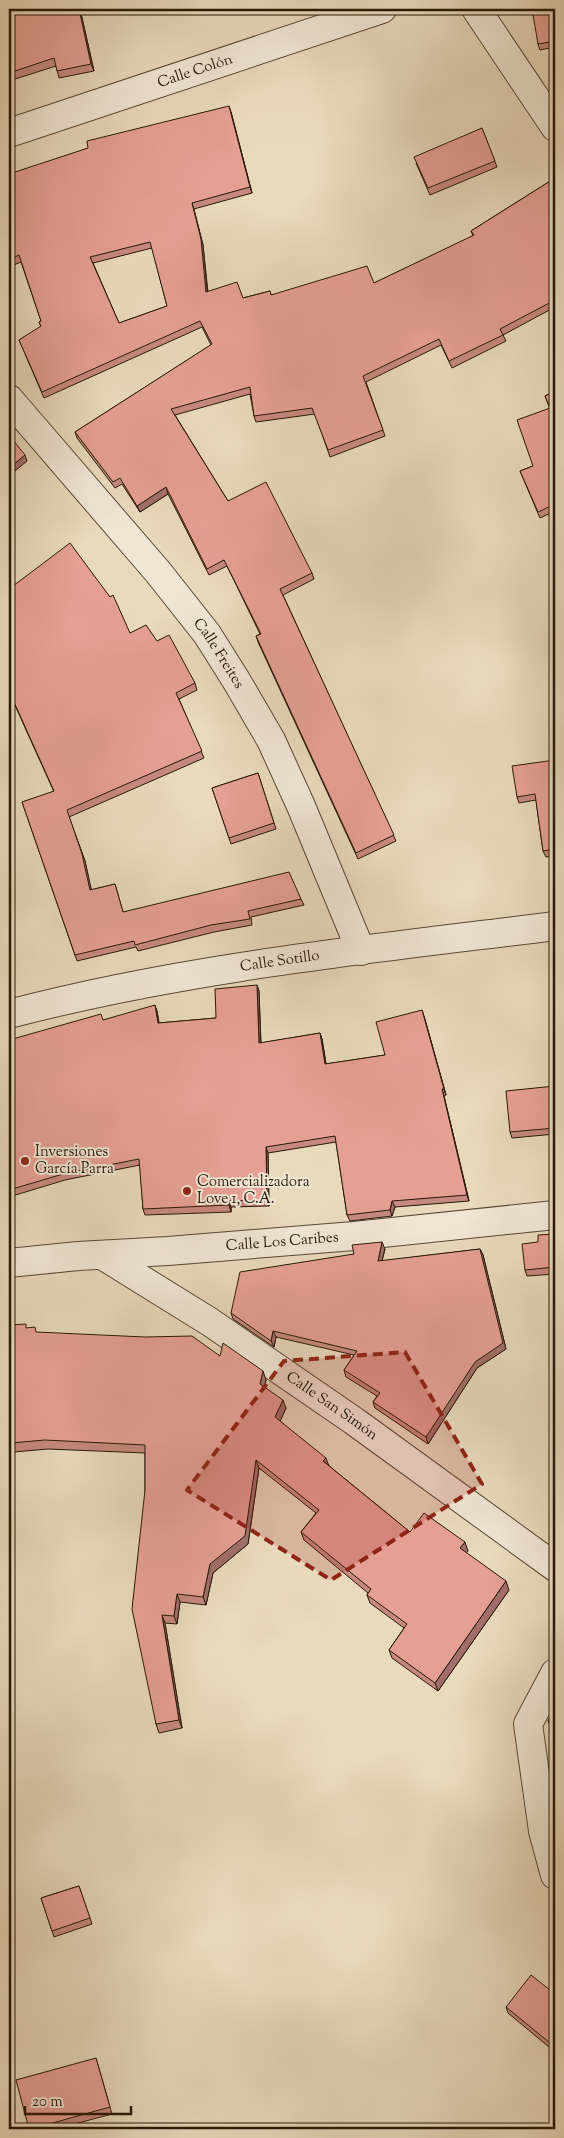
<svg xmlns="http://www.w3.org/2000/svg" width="564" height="2138" font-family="'Sorts Mill Goudy',serif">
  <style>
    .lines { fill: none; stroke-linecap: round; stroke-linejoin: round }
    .minor-casing { stroke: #584834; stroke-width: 30 }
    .minor { stroke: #f1e6d4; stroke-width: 28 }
    .wall { fill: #c68980; stroke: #271806; fill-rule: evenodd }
    .shaded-wall { fill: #a16f68; stroke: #271806 }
    .building { fill: #e69f95; stroke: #271806; fill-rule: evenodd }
    .marked { fill: #8f2418; fill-opacity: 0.2; stroke: #8f2418; stroke-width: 4; stroke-dasharray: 10 6; stroke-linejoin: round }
    .poi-dot { fill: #8f2418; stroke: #f1e6d4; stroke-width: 2 }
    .labels { text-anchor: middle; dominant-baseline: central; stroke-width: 4; stroke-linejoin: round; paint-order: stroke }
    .street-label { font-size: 15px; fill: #271806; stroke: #f1e6d4 }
    .poi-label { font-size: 15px; fill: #271806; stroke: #f1e6d4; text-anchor: start }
  </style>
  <rect width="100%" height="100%" fill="#e9d9bd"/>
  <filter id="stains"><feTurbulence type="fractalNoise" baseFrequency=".004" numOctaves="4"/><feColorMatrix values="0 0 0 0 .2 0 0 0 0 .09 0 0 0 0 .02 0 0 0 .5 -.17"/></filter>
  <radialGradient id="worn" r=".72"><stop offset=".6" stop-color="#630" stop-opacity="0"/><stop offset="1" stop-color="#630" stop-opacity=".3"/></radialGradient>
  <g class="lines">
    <defs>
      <g id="minor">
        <path d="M 476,9 L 555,127"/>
        <path id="s1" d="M 9,133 L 382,9"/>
        <path id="s2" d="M 9,399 L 158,572 L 207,634 L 236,680 L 271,740 L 301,806 L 361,951"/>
        <path id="s3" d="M 9,1014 C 188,967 372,949 555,926"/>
        <path id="s4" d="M 102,1255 L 210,1322 L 354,1421 L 555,1567"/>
        <path id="s5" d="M 9,1263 L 78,1256 L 168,1251 L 354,1236 L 555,1215"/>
        <path d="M 555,1673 L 528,1724 L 543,1831 L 555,1875"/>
      </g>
    </defs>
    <!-- minor casing -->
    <use href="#minor" class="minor-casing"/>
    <!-- minor -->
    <use href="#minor" class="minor"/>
  </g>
  <!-- wall -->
  <path class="wall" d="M 9,9 L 80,9 L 94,71 L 59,78 L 56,66 L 9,81 Z
    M 203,9 L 223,9 L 205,15 Z
    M 555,9 L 555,47 L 540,50 L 538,44 Z
    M 231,112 L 252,193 L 194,209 L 203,245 L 208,292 L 243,298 L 270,291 L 271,295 L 374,283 L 473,236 L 471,231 L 555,178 L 555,307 L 503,335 L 506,341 L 452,368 L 441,345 L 366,382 L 385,436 L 330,457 L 315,414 L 256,422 L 254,416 L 250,394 L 175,415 L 228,501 L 312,573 L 314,579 L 283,595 L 396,841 L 358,859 L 258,642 L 256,636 L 260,634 L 227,566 L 209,575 L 168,494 L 140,512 L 122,484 L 115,488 L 77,438 L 75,432 L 211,345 L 202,327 L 44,398 L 19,340 L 41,327 L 39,322 L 41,321 L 21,262 L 9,267 L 9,174 ZM 152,248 L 167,306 L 119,323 L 93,263 Z
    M 482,128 L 497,167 L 430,195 L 416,163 Z
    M 555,391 L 555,511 L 540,518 L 520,471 L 533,466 L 550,409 L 545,396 Z
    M 9,589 L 130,633 L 157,641 L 195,683 L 197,690 L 179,699 L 204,758 L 69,817 L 85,861 L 91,890 L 115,884 L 123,912 L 301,899 L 304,905 L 251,917 L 252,925 L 214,932 L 138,951 L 136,947 L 77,961 L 22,802 L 54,792 L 9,692 Z
    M 555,760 L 555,856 L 546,857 L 543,851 L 536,800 L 519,803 L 517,797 Z
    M 258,773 L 276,829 L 231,844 L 212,788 Z
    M 257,985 L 259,991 L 261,1043 L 320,1033 L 322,1039 L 326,1064 L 385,1055 L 424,1016 L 446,1095 L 444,1096 L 469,1201 L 395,1207 L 392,1216 L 350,1221 L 347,1215 L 336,1142 L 268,1153 L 269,1206 L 231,1207 L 231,1212 L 145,1215 L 143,1209 L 140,1165 L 65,1180 L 9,1197 L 9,1040 L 103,1020 L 157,1011 L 159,1023 L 216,1018 Z
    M 555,1086 L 555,1134 L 512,1138 L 510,1132 Z
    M 555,1234 L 555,1274 L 527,1276 L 525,1270 L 538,1242 Z
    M 385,1249 L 382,1261 L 480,1249 L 483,1255 L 506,1349 L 477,1368 L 428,1444 L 375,1408 L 373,1402 L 377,1396 L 346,1377 L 344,1370 L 354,1355 L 276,1337 L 274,1347 L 233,1319 L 231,1313 L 354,1254 Z
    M 27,1328 L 37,1333 L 220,1356 L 266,1380 L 265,1387 L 286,1408 L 280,1421 L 328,1465 L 410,1532 L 468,1551 L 466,1553 L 509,1590 L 438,1691 L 392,1658 L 389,1650 L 404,1628 L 370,1603 L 367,1595 L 368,1593 L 304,1540 L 301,1532 L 316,1513 L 259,1468 L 248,1544 L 213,1573 L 206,1605 L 180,1602 L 177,1624 L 165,1623 L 182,1728 L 159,1733 L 156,1724 L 145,1490 L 145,1453 L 48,1449 L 14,1452 L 11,1443 Z
    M 555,1709 L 555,1738 L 553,1732 L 555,1729 L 551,1727 L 548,1721 Z
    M 79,1886 L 92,1924 L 54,1937 L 41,1898 Z
    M 555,1994 L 555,2052 L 508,2013 L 506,2007 Z
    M 96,2058 L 112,2114 L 56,2129 L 29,2129 Z"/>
  <!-- shaded-wall -->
  <path class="shaded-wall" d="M 79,9 L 80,9 L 94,71 L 91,64 Z
    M 229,106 L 231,112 L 252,193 L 250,187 Z
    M 192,203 L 203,245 L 208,299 L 206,292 Z
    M 25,455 L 27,461 L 9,476 L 9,468 Z
    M 166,487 L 168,494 L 140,512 L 137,506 Z
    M 69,817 L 85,861 L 93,897 L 90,890 Z
    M 257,985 L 259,991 L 261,1049 L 259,1043 Z
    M 155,1005 L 157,1011 L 160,1029 L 158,1023 Z
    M 422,1010 L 424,1016 L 446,1095 L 444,1089 Z
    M 320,1033 L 322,1039 L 327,1070 L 325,1064 Z
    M 442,1089 L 444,1096 L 469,1201 L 467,1195 Z
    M 266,1147 L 268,1153 L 269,1206 L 267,1200 Z
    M 229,1201 L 231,1207 L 231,1212 L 229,1205 Z
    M 392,1201 L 395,1207 L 392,1216 L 390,1210 Z
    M 382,1242 L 385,1249 L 380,1267 L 378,1261 Z
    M 480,1249 L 483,1255 L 506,1349 L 477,1368 L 428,1444 L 426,1437 Z
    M 273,1331 L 276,1337 L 274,1347 L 271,1341 Z
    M 263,1371 L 266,1380 L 263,1393 L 260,1384 Z
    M 283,1400 L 286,1408 L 278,1426 L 275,1417 Z
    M 326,1458 L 329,1466 L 323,1461 Z
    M 256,1460 L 259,1468 L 248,1544 L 213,1573 L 206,1605 L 203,1597 L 210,1564 Z
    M 465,1542 L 468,1551 L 463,1557 L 460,1548 Z
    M 506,1581 L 509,1590 L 438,1691 L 435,1683 Z
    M 177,1594 L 180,1602 L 177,1624 L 174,1616 Z
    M 162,1615 L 165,1623 L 182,1728 L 179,1720 Z"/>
  <!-- building -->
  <path class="building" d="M 9,9 L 79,9 L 91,64 L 57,71 L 54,58 L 9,73 Z
    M 532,9 L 555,9 L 555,41 L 538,44 Z
    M 229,106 L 250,187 L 192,203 L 201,239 L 206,292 L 237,282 L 243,298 L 270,291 L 271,295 L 367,266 L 374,283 L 474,235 L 471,231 L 555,178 L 555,300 L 500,329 L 503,335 L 449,361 L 439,339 L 363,376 L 383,430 L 328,450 L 312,408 L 254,416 L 250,387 L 171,409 L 228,501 L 266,482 L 312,573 L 280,589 L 394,835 L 356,853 L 256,636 L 261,634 L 224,560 L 207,569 L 166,487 L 137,506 L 120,478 L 113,482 L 75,432 L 212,344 L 200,321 L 42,392 L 19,340 L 41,326 L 39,322 L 41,321 L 19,255 L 9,260 L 9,174 L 88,148 L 87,141 ZM 150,242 L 167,306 L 119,323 L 90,257 Z
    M 482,128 L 495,161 L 428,188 L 414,157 Z
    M 555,391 L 555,504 L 538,512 L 520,471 L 533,466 L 517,420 L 550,408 L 545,396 Z
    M 9,435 L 25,455 L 9,468 Z
    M 70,543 L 110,597 L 113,595 L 130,633 L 146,625 L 157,641 L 169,635 L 195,683 L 176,693 L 202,751 L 67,810 L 82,854 L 90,890 L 115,884 L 123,912 L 289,872 L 301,899 L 248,911 L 250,919 L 211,925 L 135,945 L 134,941 L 75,955 L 22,802 L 54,791 L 9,691 L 9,589 Z
    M 555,760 L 555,849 L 543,851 L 535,794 L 517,797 L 512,766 Z
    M 258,773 L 274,823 L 229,838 L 212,788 Z
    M 257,985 L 259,1043 L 320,1033 L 325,1064 L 385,1055 L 376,1022 L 422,1010 L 444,1089 L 442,1089 L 467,1195 L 392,1201 L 390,1210 L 347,1215 L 335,1136 L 266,1147 L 267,1200 L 229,1201 L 229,1205 L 143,1209 L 139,1159 L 63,1174 L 9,1190 L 9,1040 L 101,1014 L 103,1020 L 155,1005 L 158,1023 L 216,1018 L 215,989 Z
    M 555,1086 L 555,1128 L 510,1132 L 506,1091 Z
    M 555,1234 L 555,1267 L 525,1270 L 522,1244 L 538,1242 L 538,1235 Z
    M 382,1242 L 378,1261 L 480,1249 L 503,1343 L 475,1362 L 426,1437 L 373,1402 L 380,1393 L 344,1370 L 357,1351 L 273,1331 L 271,1341 L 231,1313 L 240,1272 L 354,1254 L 352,1245 Z
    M 26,1324 L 26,1328 L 35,1327 L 36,1332 L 145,1337 L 192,1336 L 220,1356 L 223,1343 L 263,1371 L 260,1384 L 283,1400 L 275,1417 L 326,1458 L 323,1461 L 410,1532 L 424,1513 L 465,1542 L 460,1548 L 506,1581 L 435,1683 L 389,1650 L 407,1624 L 367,1595 L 371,1589 L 301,1532 L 319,1510 L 256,1460 L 245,1536 L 210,1564 L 203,1597 L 177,1594 L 174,1616 L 162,1615 L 179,1720 L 156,1724 L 132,1609 L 145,1490 L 145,1445 L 45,1440 L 11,1443 L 9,1418 L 9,1325 Z
    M 555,1709 L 555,1725 L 548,1721 Z
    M 79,1886 L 90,1918 L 52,1931 L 41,1898 Z
    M 531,1975 L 555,1994 L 555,2047 L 506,2007 Z
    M 96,2058 L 110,2107 L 49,2124 L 51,2129 L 29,2129 L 16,2080 Z"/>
  <!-- marked area -->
  <path class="marked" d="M 405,1352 L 482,1484 L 331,1580 L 187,1490 L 284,1361 Z"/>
  <!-- markers -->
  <g class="poi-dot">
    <circle cx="25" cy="1161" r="5"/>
    <circle cx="187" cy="1191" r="5"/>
  </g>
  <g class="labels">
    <!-- street labels -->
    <g class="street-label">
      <text stroke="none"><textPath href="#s1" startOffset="196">Calle Colón</textPath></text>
      <text stroke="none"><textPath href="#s2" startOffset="330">Calle Freites</textPath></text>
      <text stroke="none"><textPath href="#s3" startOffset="276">Calle Sotillo</textPath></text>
      <text stroke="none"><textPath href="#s5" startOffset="274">Calle Los Caribes</textPath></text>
      <text stroke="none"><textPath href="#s4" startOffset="275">Calle San Simón</textPath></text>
    </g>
    <!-- poi labels -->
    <g class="poi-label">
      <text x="35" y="1152">Inversiones<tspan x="35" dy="17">García Parra</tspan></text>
      <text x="197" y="1182">Comercializadora<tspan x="197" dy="17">Love 1, C.A.</tspan></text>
    </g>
  </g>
  <!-- margin -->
  <rect width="564" height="2138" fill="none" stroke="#e9d9bd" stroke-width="30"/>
  <rect x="10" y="10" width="544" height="2118" fill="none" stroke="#271806" stroke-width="2.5"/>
  <rect x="15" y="15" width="534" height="2108" fill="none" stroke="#271806"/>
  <!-- scale -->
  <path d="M25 2106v8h106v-8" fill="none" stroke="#271806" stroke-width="2.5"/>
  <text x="32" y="2106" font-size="15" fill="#271806" stroke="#f1e6d4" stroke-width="4" paint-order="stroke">20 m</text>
  <rect width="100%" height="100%" filter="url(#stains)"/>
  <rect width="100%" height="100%" fill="url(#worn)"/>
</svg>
